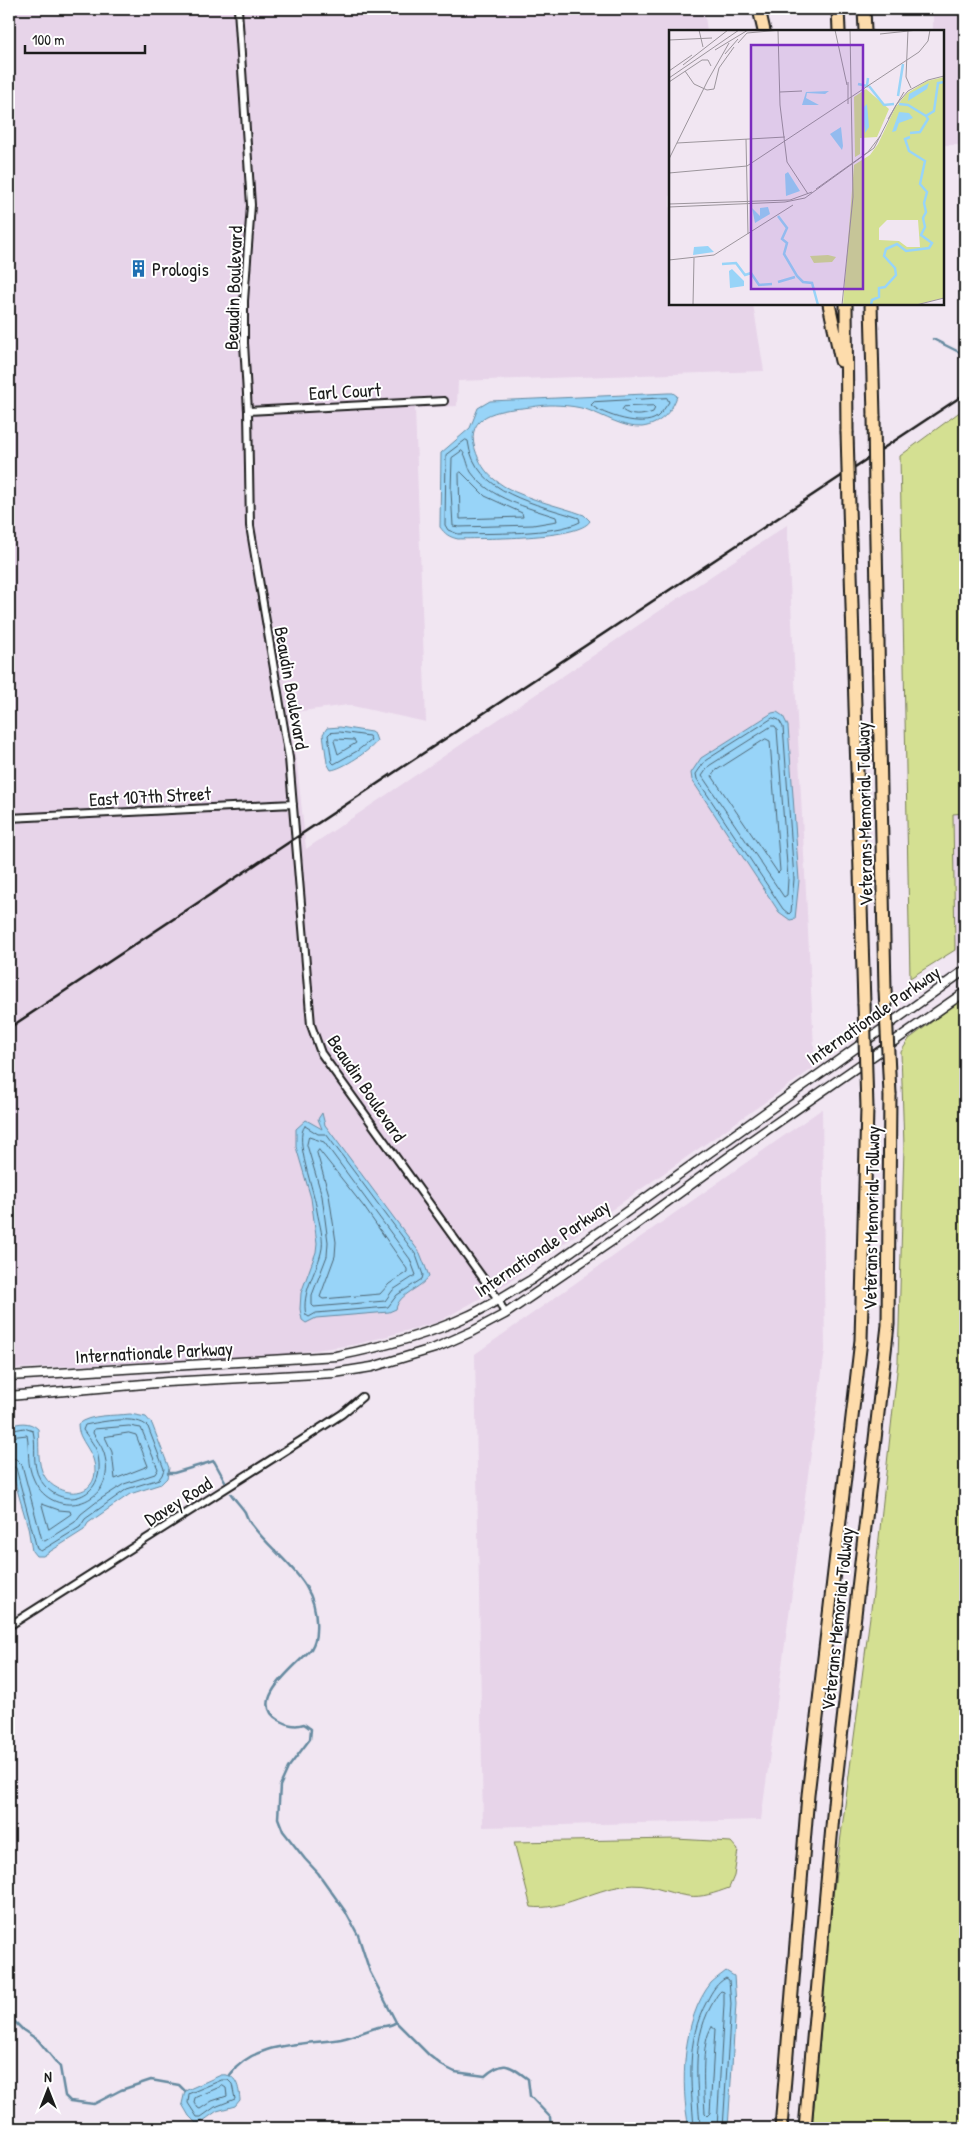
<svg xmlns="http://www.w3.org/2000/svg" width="974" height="2137" font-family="'Patrick Hand',sans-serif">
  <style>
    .built { fill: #e7d4e9 }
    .green { fill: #d4e092; stroke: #787e57 }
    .water { fill: #98d4f8; stroke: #668aa0 }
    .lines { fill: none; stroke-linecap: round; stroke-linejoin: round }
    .shore { stroke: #4e6674; stroke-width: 1 }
    .stream { stroke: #668aa0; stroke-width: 2.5 }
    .minor-casing { stroke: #1c1c1c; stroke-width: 10 }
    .tertiary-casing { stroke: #1c1c1c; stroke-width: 11 }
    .motorway-casing { stroke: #1c1c1c; stroke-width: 15 }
    .minor { stroke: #fff; stroke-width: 6 }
    .tertiary { stroke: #fff; stroke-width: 8 }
    .motorway { stroke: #fddcac; stroke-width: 11 }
    .rail { stroke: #1c1c1c; stroke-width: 2.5 }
    .motorway-bridge-casing { stroke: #1c1c1c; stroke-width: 15; stroke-linecap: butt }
    .motorway-bridge { stroke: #fddcac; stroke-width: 11 }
    .labels { text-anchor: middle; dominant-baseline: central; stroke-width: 4; stroke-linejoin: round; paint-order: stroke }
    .poi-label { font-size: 19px; fill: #1c1c1c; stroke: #fff; text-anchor: start }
    .street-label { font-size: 19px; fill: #1c1c1c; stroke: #fff }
    .inset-river { fill: none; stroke: #98d4f8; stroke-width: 2.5 }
    .inset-road { fill: none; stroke: #9c959c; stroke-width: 1 }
    .view { fill: #7b2cbf; fill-opacity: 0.15; stroke: #7b2cbf; stroke-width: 2.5 }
    .inset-edge { fill: none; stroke: #1c1c1c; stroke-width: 2.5 }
  </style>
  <rect width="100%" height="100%" fill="#f1e6f2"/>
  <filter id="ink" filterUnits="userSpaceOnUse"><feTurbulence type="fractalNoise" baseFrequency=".02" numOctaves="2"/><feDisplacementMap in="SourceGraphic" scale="10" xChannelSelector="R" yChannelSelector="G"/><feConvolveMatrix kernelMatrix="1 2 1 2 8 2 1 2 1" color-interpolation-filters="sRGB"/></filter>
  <g filter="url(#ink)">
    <!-- built -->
    <path class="built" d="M 9,9 L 704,9 L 707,31 L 670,31 L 670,304 L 753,304 L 764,371 L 458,381 L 457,406 L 415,408 L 426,722 L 348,705 L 287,713 L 297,765 L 306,849 L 787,525 L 815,1067 L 506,1284 L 438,1322 L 358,1344 L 281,1355 L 9,1369 Z
      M 933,9 L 965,9 L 965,145 L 943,145 L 943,31 L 933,31 Z
      M 953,813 L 965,813 L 965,964 L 963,966 L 955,950 Z
      M 822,1109 L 825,1350 L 761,1820 L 483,1827 L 475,1354 Z"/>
    <!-- green -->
    <path class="green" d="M 965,408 L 965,813 L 953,814 L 955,950 L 910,978 L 900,456 Z
      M 965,997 L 965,2128 L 812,2128 L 831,1911 L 873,1594 L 898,1362 L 904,1147 L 901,1052 L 909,1039 Z
      M 675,1839 L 731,1842 L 738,1850 L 734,1876 L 729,1888 C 715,1893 702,1898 688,1896 C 665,1893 648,1882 624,1886 C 593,1889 562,1911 531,1907 L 514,1842 Z"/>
    <!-- water -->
    <path class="water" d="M 965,208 L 965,288 L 960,276 L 961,224 Z
      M 668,393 L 673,393 L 677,396 C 672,412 659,425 642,427 C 623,428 605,416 588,410 C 577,406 561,405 550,405 C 541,405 532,407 523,408 C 498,410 465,415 475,449 C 479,462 485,472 495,480 C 517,498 558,505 584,515 L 590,521 C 579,540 481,538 458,539 C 449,537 445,534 440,527 L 441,453 L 470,428 L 478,408 L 490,401 Z
      M 777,712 L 783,716 L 788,726 L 799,880 L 795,919 L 790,920 L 779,912 L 692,780 L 691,773 L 701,758 L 772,713 Z
      M 340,727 L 371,732 L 375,735 L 377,741 C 371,750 342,769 331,770 L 327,763 L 323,734 L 327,728 Z
      M 322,1113 L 325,1125 L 420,1253 L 429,1276 C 421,1289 399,1293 396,1309 L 389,1312 L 316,1318 L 306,1323 L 302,1320 L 300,1309 L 301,1293 L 316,1252 L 317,1243 L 311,1198 L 296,1147 L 296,1129 L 306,1120 L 322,1129 L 318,1119 Z
      M 130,1414 L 146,1417 L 152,1424 L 169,1468 L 167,1478 L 161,1484 L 130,1494 L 88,1523 L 84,1530 L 43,1556 L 36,1556 L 32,1551 L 28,1527 L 9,1462 L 9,1427 C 18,1422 30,1421 38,1429 C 40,1445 36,1463 45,1477 C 57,1496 92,1500 95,1473 C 97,1452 77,1441 78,1424 C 90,1414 114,1416 130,1414 Z
      M 726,1971 L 734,1976 L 736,2004 L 728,2128 L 689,2128 C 680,2085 682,2019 711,1983 C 715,1979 721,1975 726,1971 Z
      M 221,2075 C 237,2073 239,2088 240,2100 L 235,2106 L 217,2111 L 203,2121 L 196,2123 L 189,2116 L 182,2104 L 185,2091 Z"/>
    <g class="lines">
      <!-- shore -->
      <path class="shore" d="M 667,398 L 669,402 C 666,406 662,413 657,417 C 643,428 603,415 591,405 L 594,402 Z
        M 653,406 L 655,408 L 653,412 C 642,416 631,417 622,410 L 624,407 Z
        M 466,440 L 468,441 C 474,494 538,504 579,518 L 580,522 C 555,535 489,533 458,534 L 448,530 L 445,525 L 446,455 Z
        M 462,451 C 467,456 467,465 471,472 C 490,499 527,507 556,517 L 557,521 L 533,525 L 459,527 L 453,526 L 451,491 L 452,458 Z
        M 461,472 L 485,496 L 522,513 L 523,517 L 460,519 L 459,474 Z
        M 773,718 L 779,720 L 783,727 L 784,739 L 794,879 L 791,912 L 789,914 L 783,909 L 697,779 L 696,774 L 705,761 Z
        M 772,726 L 775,726 L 777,729 L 788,879 L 787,895 L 784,897 L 702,776 L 709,766 Z
        M 340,732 L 369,736 L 371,740 L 357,751 L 334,764 L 332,762 L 328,735 L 330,733 Z
        M 336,739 L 354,740 L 356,743 L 338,754 L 334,741 Z
        M 766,739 L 770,741 L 780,871 L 778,873 L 712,776 L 714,772 Z
        M 305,1126 L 318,1134 L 326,1134 L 329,1138 L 416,1255 L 423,1275 L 422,1279 L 397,1295 L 388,1307 L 316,1313 L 309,1317 L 306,1315 C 301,1293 316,1273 321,1253 C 325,1240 319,1223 317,1211 C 315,1192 293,1138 305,1126 Z
        M 309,1137 L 324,1142 L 410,1259 L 416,1275 L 393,1290 L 385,1301 L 314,1307 L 312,1305 L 312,1295 L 327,1256 L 328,1242 L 322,1196 L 307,1145 Z
        M 319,1150 L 364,1207 L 407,1269 L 407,1272 L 389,1284 L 380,1294 L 323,1299 L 320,1297 L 335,1256 L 336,1242 L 329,1195 L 317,1153 Z
        M 9,1431 L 24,1428 L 33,1431 C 37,1447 31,1464 40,1479 C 60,1513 107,1499 98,1456 C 97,1447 88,1437 83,1430 L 85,1425 C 100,1422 137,1414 148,1427 L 164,1469 L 162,1475 L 159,1479 L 127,1489 L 85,1519 L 80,1527 L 41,1551 L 37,1549 L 16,1468 L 9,1464
        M 129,1433 L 136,1435 L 148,1466 L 115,1479 L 112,1452 L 105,1437 Z
        M 9,1437 L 27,1435 C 30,1452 26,1463 34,1480 C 53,1523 120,1505 104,1453 C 102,1446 96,1439 93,1433 L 94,1429 L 129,1426 L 141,1428 L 158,1469 L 155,1474 L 124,1484 L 99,1500 L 81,1514 L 75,1522 L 45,1541 L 42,1540 L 22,1465 L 16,1459 L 9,1457
        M 42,1504 L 59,1510 L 70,1511 L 71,1514 L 49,1529 Z
        M 712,2027 L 715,2029 L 710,2113 L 707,2116 L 705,2114 C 704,2094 700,2041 712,2027 Z
        M 222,2080 L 228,2080 L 232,2084 L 235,2099 L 215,2107 L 201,2117 L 197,2117 L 188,2103 L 189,2094 Z
        M 223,2086 L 226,2088 L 227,2096 L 212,2101 L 200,2109 L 198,2108 L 194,2102 L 195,2098 Z
        M 694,2128 C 691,2084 685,2041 707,2001 C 712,1991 717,1983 726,1978 L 729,1980 L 731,2004 L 723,2128
        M 700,2128 C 698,2087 690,2044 711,2006 C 714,2001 717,1994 721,1991 L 724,1992 L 724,2004 L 717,2128"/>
      <!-- stream -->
      <path class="stream" d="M 933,339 L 965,355
        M 168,1473 L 174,1473 L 214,1461 L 225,1481
        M 231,1494 C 235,1500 241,1506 245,1512 C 247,1517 248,1521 252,1525 C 279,1561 320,1580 316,1631 C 316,1636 314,1644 311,1649 C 299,1664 246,1701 279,1720 C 288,1725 295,1727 304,1724 L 311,1729 L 310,1739 L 288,1768 L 280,1786 L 278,1818 L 283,1831 L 305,1859 L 318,1873 L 345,1911 L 358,1935 L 370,1972 L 396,2022 L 430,2056 L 443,2066 L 455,2072 L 485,2076 C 504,2059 509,2065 528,2079 L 530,2096 L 550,2117 L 551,2128
        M 9,2016 L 23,2030 L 38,2040 L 60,2067 L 65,2096 L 70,2101 L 94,2104 L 121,2090 L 151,2080 L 179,2085 L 185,2091
        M 230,2075 C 253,2041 305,2045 341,2039 C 354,2036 366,2031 378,2027 C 385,2025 391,2027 396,2022"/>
      <defs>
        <path id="minor" d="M 238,9 L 251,205 L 244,301 L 244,343 L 248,411 L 250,526 L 289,758 L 311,1025 L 321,1053 L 498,1299 L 505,1314
          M 248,411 L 444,401
          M 9,818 L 293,804
          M 9,1626 L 305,1438 L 342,1414 L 362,1397"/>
        <path id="tertiary" d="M 9,1376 L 336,1356 C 382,1347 425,1336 468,1316 C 490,1306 510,1292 531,1280 L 965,970
          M 9,1396 L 167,1382 L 334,1373 L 372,1367 L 435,1348 L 471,1332 L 505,1314 L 631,1228 L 752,1140 L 965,992"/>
        <path id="motorway" d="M 759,9 L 764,31
          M 838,9 L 839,31
          M 864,9 L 865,31
          M 829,304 L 841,361
          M 846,304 L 847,432
          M 871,304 L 874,416
          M 875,493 L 885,990
          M 849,506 L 864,1004
          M 781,2128 L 808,1795 L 861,1340 L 867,1108
          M 805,2128 L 836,1782 L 888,1325 L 890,1094"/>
      </defs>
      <!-- minor casing -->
      <use href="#minor" class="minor-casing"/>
      <!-- tertiary casing -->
      <use href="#tertiary" class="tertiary-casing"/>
      <!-- motorway casing -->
      <use href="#motorway" class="motorway-casing"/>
      <!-- minor -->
      <use href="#minor" class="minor"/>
      <!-- tertiary -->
      <use href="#tertiary" class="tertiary"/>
      <!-- motorway -->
      <use href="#motorway" class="motorway"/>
      <!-- rail -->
      <path class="rail" d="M 9,1028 L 965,394"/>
      <defs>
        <path id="motorway-bridge" d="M 874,416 L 875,493
          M 847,432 L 849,506
          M 885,990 L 890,1094
          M 864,1004 L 867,1108"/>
      </defs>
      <!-- motorway-bridge casing -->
      <use href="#motorway-bridge" class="motorway-bridge-casing"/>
      <!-- motorway-bridge -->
      <use href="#motorway-bridge" class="motorway-bridge"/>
    </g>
  </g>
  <!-- icons -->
  <defs>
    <symbol id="building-bare" viewBox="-9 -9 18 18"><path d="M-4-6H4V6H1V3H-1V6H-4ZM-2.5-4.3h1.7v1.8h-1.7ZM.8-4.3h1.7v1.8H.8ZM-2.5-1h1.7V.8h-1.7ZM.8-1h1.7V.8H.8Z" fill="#1f6fb2" stroke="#fff" stroke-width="2.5" paint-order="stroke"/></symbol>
  </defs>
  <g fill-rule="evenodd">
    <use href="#building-bare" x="126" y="256" width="25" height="25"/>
  </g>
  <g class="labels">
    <!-- poi labels -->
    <g class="poi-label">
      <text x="152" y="269">Prologis</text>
    </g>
    <!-- street labels -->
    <g class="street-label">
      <text transform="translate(233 288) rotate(-88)">Beaudin Boulevard</text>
      <text transform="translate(345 391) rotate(-3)">Earl Court</text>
      <text transform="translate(292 688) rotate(80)">Beaudin Boulevard</text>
      <text transform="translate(150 796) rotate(-3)">East 107th Street</text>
      <text transform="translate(864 814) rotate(-91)">Veterans Memorial Tollway</text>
      <text transform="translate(873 1015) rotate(-35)">Internationale Parkway</text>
      <text transform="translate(367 1088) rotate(56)">Beaudin Boulevard</text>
      <text transform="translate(871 1218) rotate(-89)">Veterans Memorial Tollway</text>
      <text transform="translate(542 1248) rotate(-34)">Internationale Parkway</text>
      <text transform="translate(154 1352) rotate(-3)">Internationale Parkway</text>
      <text transform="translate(178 1501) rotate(-32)">Davey Road</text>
      <text transform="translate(837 1619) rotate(-84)">Veterans Memorial Tollway</text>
    </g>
  </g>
  <!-- overview -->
  <g transform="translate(669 30)">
    <rect width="275" height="275" fill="#f1e6f2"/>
    <path d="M 275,47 L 275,268 L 245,275 L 174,275 L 185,135 L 201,125 L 209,114 L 226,78 L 238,63 L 258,51 ZM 218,190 L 249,190 L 251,217 L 238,217 L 230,211 L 210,210 L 210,198 ZM 197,59 L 220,79 L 208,107 L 191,108 L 191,124 L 186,127 L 185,67 ZM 141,226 L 159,225 L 167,227 L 163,232 L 145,233 Z" fill="#d4e092" fill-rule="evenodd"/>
    <path d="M 260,53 L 258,59 L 239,71 L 240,64 ZM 160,61 L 156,64 L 138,63 L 137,68 L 150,75 L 133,75 L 137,62 ZM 198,74 L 200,97 L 196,103 L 194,78 ZM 230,82 L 240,83 L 244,88 L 230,93 L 227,101 L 223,102 ZM 172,97 L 174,116 L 173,120 L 161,104 ZM 119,142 L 131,161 L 117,166 L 116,144 ZM 99,177 L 101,184 L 86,193 L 83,178 L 91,186 L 91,178 ZM 39,216 L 45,222 L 24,225 L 25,217 ZM 63,239 L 75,251 L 75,256 L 61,258 L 60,241 Z" fill="#98d4f8"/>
    <path class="inset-river" d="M 189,54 L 198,56 L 199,48M 200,56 L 215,75 L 225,74M 229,66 L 234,34M 230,74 L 239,75 L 257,86M 241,103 L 251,102 L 259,89 L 257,86 L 265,81 L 269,53 L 275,52M 109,186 L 118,198 L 113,209 L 118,213 L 115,224 L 128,246 L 134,252 L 143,253 L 149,275M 53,234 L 67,233 L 76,245 L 82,243 L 90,255 L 103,254M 109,252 L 126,247M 202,275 L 203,270 L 210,267 L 210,258 L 216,257 L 227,245 L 226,238 L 215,226 L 217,219 L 228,214 L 237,221 L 260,218 L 263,213 L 252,205 L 256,197 L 254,188 L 257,182 L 255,173 L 258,162 L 251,154 L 256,131 L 240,121 L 236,109 L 241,107"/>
    <path class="inset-road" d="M 30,0 L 34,17M 166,0 L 178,55M 239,0 L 237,47 L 242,58M 109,1 L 111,75 L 118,132 L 139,164M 211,4 L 249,0M 0,10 L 43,8M 69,13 L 78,3 L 112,0M 46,20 L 79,0M 56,24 L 69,9M 14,35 L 59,0M 0,41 L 23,25M 16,41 L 25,54 L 38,60 L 45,59 L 50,38 L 65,17M 0,48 L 70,0M 39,50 L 60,13M 0,52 L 33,30 L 39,30 L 42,36M 179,52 L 179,74M 111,62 L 133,61M 219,89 L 235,62M 77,109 L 79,204M 8,113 L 116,107M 0,129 L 39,50M 0,143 L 78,136 L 250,22 L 259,11 L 261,0M 147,159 L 199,122 L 212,105M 0,174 L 121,170 L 143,162M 0,177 L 116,172 L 136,168 L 205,118 L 227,75 L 239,61 L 259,50 L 275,46M 0,230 L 45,225 L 124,175M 24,275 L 25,228M 173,275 L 184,167 L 181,0M 247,275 L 275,268"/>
    <path class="view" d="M 82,15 L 194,15 L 194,259 L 82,259 Z"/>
    <rect width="275" height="275" class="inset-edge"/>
  </g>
  <!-- margin -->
  <rect width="974" height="2137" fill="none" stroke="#fff" stroke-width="30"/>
  <rect x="15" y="15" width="944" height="2107" fill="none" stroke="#1c1c1c" stroke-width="2" filter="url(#ink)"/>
  <!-- north arrow -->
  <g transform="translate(48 2090)" stroke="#ffffff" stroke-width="4" paint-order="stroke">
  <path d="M0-4L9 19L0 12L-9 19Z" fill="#1c1c1c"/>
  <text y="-8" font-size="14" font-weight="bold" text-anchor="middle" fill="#1c1c1c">N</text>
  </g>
  <!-- scale -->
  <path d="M25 45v8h120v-8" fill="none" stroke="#1c1c1c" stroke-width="2.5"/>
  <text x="32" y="45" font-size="15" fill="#1c1c1c" stroke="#ffffff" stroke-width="4" paint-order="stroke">100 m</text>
</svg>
